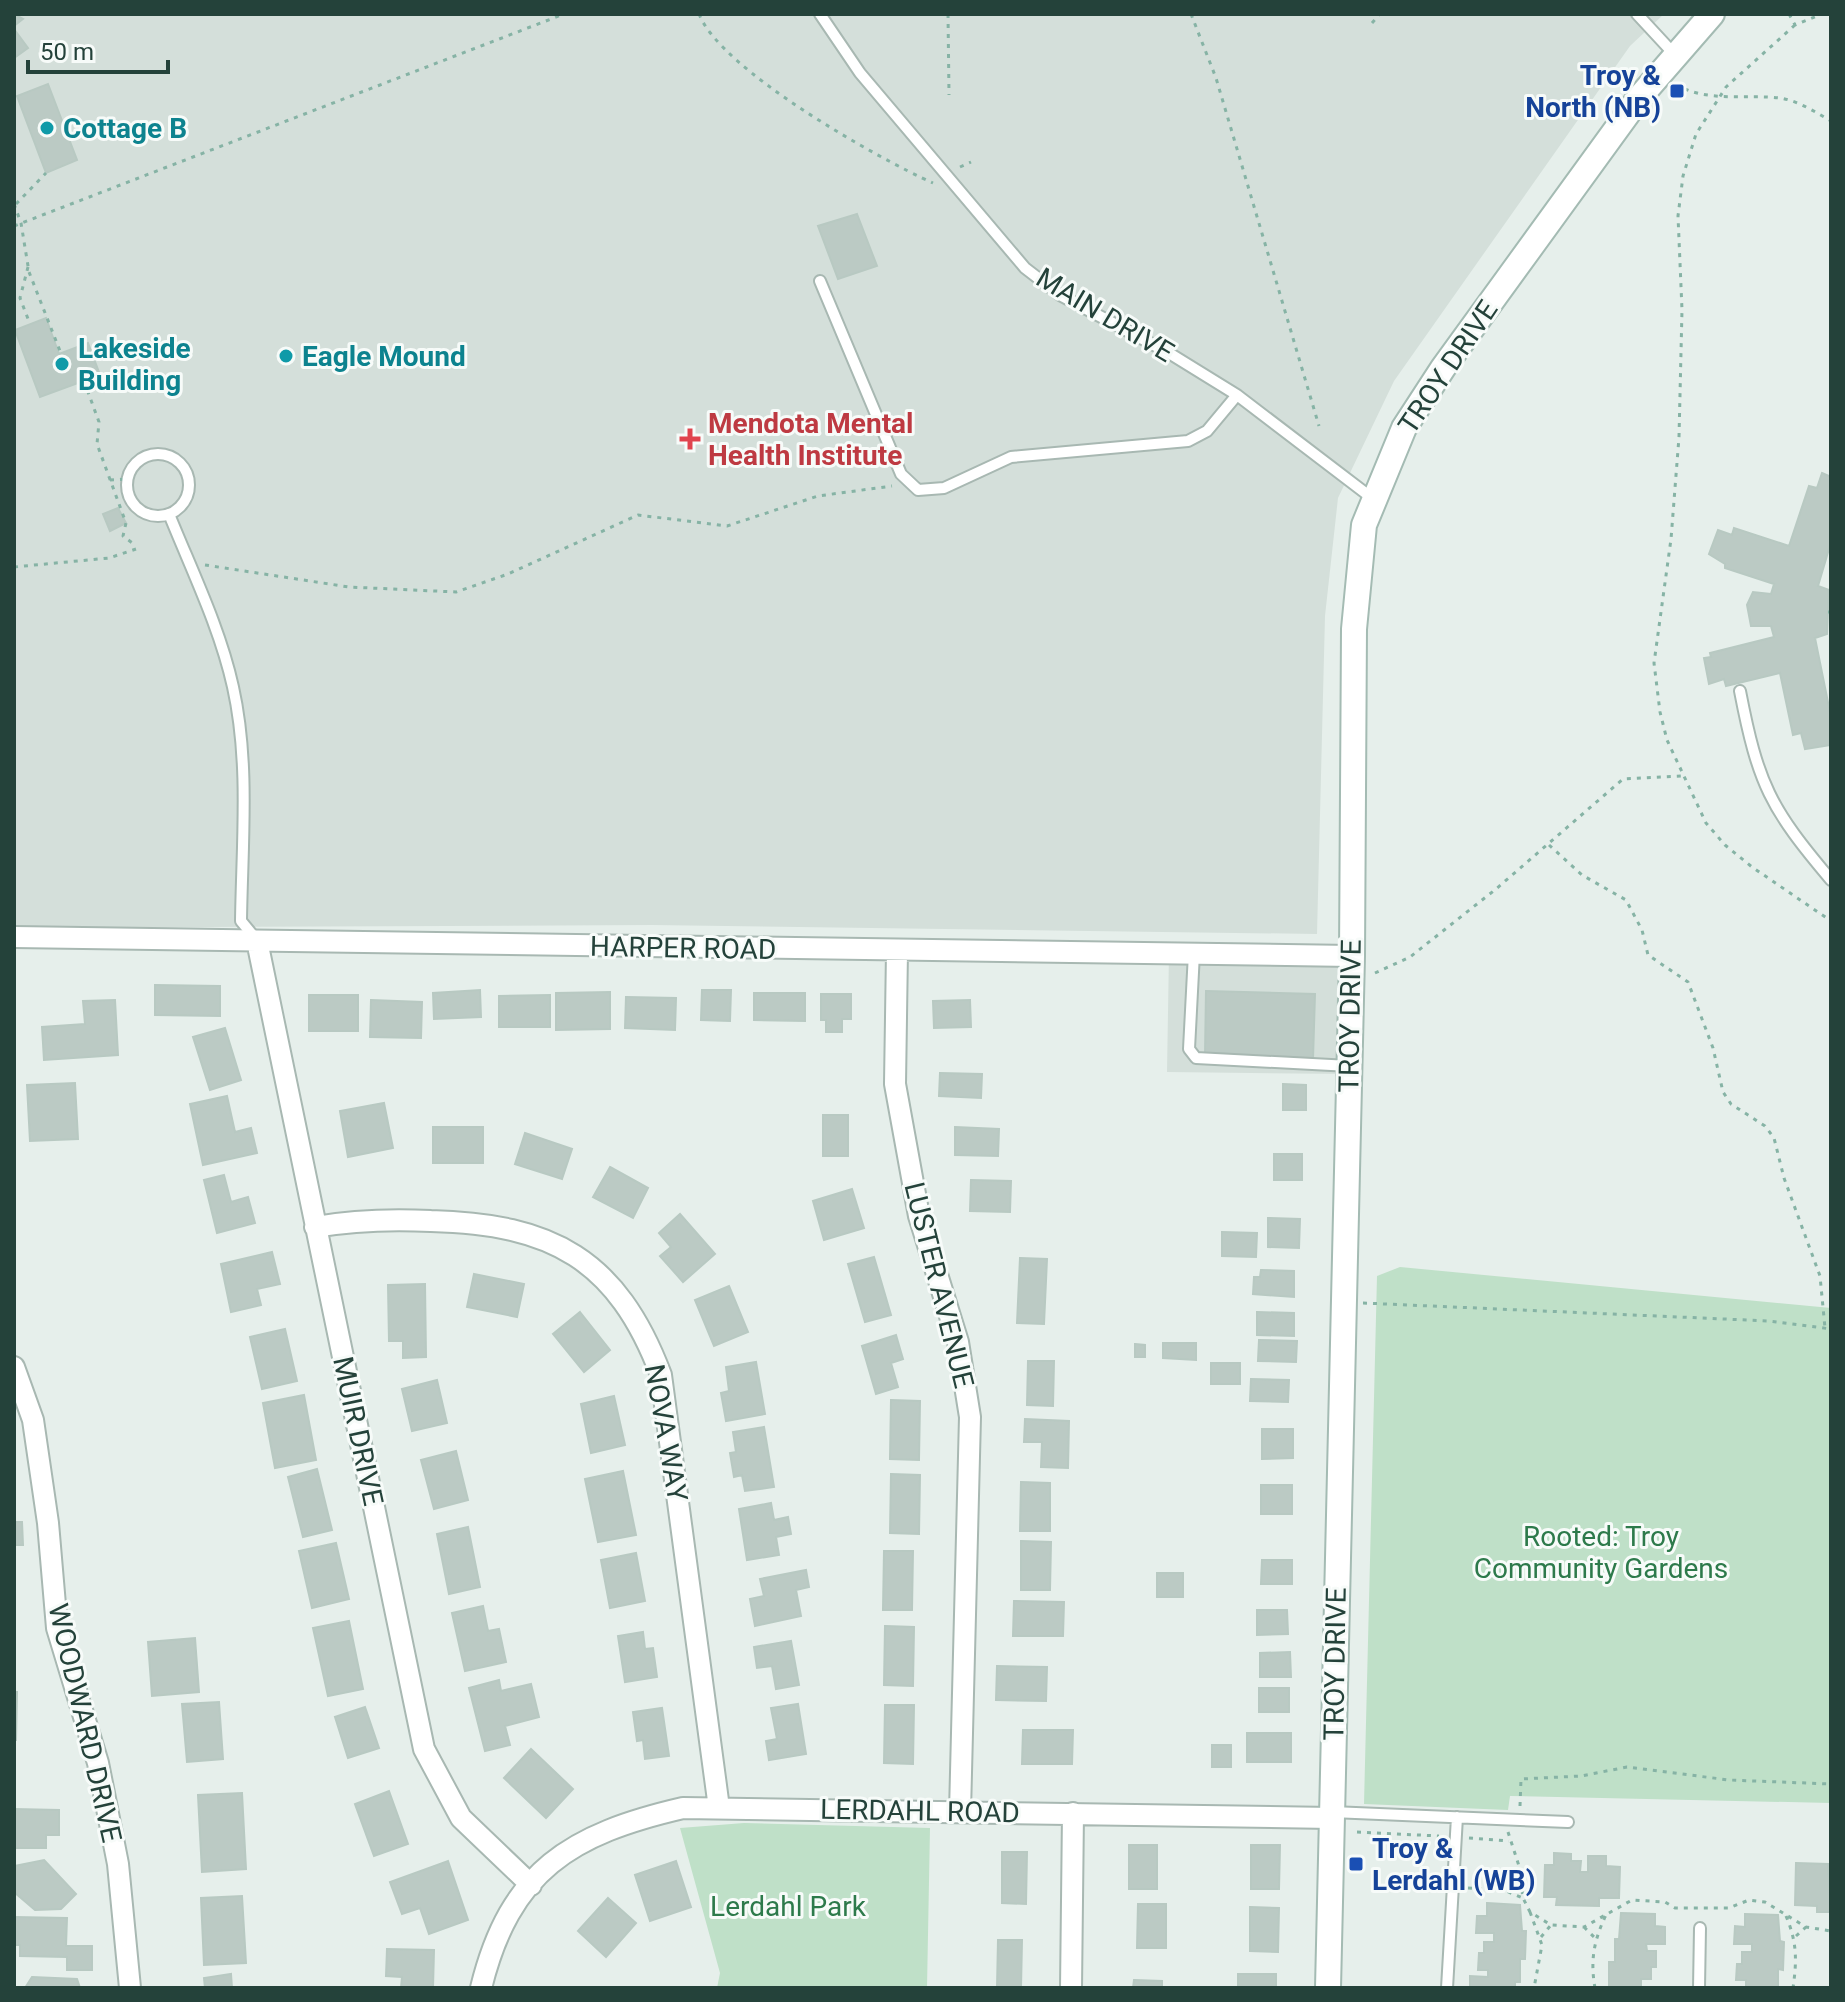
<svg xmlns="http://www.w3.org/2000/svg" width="1845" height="2002" font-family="Roboto,sans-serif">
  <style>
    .built { fill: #d4dfda }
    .green { fill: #bfe0c8 }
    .building { fill: #bbcac4; stroke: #b8c9c2; stroke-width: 2 }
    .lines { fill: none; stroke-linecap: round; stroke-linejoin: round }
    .lane-casing { stroke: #a8b8b2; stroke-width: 14 }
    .street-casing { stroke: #a8b8b2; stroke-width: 24 }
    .secondary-casing { stroke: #a4bbb3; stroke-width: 28 }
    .path { stroke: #86b3a5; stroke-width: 3; stroke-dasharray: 4 6; stroke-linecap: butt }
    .lane { stroke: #fff; stroke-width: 10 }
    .street { stroke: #fff; stroke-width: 20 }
    .secondary { stroke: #fff; stroke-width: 24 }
    .transit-dot { fill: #1a4fb4; stroke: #f7fbf9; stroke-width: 3 }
    .culture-dot { fill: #0f9aa8; stroke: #f7fbf9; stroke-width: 3 }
    .health-dot { fill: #e0444e; stroke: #f7fbf9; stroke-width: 3 }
    .labels { text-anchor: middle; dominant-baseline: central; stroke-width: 6; stroke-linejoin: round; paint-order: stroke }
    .transit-label { font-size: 28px; font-weight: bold; fill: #164399; stroke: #f7fbf9; text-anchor: end }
    .culture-label { font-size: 28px; font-weight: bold; fill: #0d838f; stroke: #f7fbf9; text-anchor: start }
    .street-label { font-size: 28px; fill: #24423a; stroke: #f7fbf9 }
    .health-label { font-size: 28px; font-weight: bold; fill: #be3a42; stroke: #f7fbf9; text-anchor: start }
    .park-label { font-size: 28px; fill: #2d7a4b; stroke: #f7fbf9 }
  </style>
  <rect width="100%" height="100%" fill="#e6efeb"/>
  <!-- built -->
  <path class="built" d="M 14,14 L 1664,14 L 1630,46 L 1394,381 L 1338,498 L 1325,616 L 1317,934 L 652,925 L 14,928 Z
    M 1169,953 L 1352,956 L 1349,1074 L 1167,1072 Z"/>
  <!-- green -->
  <path class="green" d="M 1400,1267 L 1831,1308 L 1831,1803 L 1510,1796 L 1508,1810 L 1364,1804 L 1377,1276 Z
    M 744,1823 L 930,1828 L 927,1988 L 717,1988 L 720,1973 L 680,1828 Z"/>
  <!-- building -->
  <path class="building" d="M 14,14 L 23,19 L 14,26 Z
    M 14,29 L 28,48 L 14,58 Z
    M 48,84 L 77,160 L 46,173 L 17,96 Z
    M 857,214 L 877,266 L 838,279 L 818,226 Z
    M 46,318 L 59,354 L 88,343 L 100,375 L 40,397 L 15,330 Z
    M 1822,473 L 1831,477 L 1831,542 L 1818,586 L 1829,590 L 1827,634 L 1815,638 L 1831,717 L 1831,745 L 1805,749 L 1801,733 L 1793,735 L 1780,673 L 1726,686 L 1724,679 L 1709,684 L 1704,658 L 1711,657 L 1710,653 L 1774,637 L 1771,626 L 1751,626 L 1747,605 L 1753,592 L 1771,594 L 1774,584 L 1725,568 L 1725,564 L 1709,554 L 1718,530 L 1732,535 L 1734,528 L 1789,546 L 1809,486 L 1817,488 Z
    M 118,508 L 126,523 L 110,531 L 103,514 Z
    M 155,985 L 220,986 L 220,1016 L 155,1015 Z
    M 480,990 L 481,1017 L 434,1019 L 433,993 Z
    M 702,990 L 731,990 L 730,1021 L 701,1020 Z
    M 1206,991 L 1315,994 L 1313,1059 L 1205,1056 Z
    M 610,992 L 610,1029 L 556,1030 L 556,993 Z
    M 754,993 L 805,993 L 805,1021 L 754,1020 Z
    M 821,994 L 851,994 L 851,1019 L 842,1019 L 842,1032 L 826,1032 L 826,1020 L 821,1020 Z
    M 309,995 L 358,995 L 358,1031 L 309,1031 Z
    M 550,995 L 550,1027 L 499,1027 L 499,996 Z
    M 626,997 L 676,998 L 675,1030 L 625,1028 Z
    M 115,1000 L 118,1055 L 44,1060 L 42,1027 L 85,1024 L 83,1001 Z
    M 371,1000 L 422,1002 L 421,1038 L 370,1037 Z
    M 970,1000 L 971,1027 L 934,1028 L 933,1001 Z
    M 225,1028 L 241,1080 L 210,1090 L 193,1037 Z
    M 940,1073 L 982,1074 L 981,1098 L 939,1096 Z
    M 75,1083 L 78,1139 L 30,1141 L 27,1085 Z
    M 1283,1084 L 1306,1085 L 1306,1110 L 1283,1110 Z
    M 227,1096 L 235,1132 L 251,1128 L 257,1153 L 203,1165 L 190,1104 Z
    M 384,1103 L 393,1148 L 348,1157 L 340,1111 Z
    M 823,1115 L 848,1115 L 848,1156 L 823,1156 Z
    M 433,1127 L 483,1127 L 483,1163 L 433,1163 Z
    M 955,1127 L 999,1129 L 998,1156 L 955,1155 Z
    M 525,1133 L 572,1149 L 562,1179 L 515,1164 Z
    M 1274,1154 L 1302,1154 L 1302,1180 L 1274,1180 Z
    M 610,1167 L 648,1188 L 633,1218 L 593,1197 Z
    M 224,1175 L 231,1202 L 248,1197 L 255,1223 L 217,1233 L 204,1180 Z
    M 971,1180 L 1011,1181 L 1010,1212 L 970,1211 Z
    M 852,1189 L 864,1228 L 824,1240 L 813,1201 Z
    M 680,1214 L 715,1254 L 683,1282 L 660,1256 L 671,1247 L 659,1233 Z
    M 1268,1218 L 1300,1219 L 1299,1248 L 1268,1247 Z
    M 1222,1232 L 1257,1233 L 1256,1257 L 1222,1256 Z
    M 272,1252 L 280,1284 L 257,1289 L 261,1305 L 231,1312 L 221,1264 Z
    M 874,1257 L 891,1315 L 865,1322 L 848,1264 Z
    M 1020,1258 L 1047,1259 L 1044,1324 L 1017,1323 Z
    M 1261,1270 L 1294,1271 L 1294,1297 L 1253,1294 L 1254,1277 L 1260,1277 Z
    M 474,1274 L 524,1284 L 517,1317 L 467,1307 Z
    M 425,1284 L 426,1357 L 403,1358 L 403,1341 L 389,1341 L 388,1285 Z
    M 729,1286 L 748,1332 L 714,1346 L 695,1300 Z
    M 580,1312 L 610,1350 L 584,1372 L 553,1334 Z
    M 1257,1312 L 1294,1313 L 1294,1336 L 1257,1335 Z
    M 285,1329 L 297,1381 L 262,1389 L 250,1337 Z
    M 896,1335 L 903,1359 L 891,1363 L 898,1387 L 876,1394 L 862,1346 Z
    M 1259,1340 L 1297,1341 L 1296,1362 L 1258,1361 Z
    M 1163,1343 L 1196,1343 L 1196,1360 L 1163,1358 Z
    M 1135,1344 L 1145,1345 L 1145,1357 L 1135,1357 Z
    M 1028,1361 L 1054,1361 L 1053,1406 L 1027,1405 Z
    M 756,1362 L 765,1414 L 726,1421 L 721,1393 L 729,1391 L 726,1367 Z
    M 1211,1363 L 1240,1363 L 1240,1384 L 1211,1384 Z
    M 1251,1379 L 1289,1380 L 1288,1402 L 1250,1401 Z
    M 437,1380 L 447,1423 L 412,1431 L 402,1389 Z
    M 304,1395 L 316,1460 L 275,1468 L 263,1403 Z
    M 614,1396 L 625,1445 L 591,1453 L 581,1404 Z
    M 891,1400 L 920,1401 L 919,1460 L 890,1459 Z
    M 1025,1419 L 1069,1421 L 1068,1468 L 1041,1467 L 1042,1442 L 1024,1442 Z
    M 764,1427 L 774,1487 L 745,1491 L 742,1475 L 734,1477 L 730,1453 L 736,1452 L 733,1432 Z
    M 1262,1429 L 1293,1429 L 1293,1458 L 1262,1459 Z
    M 456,1451 L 468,1500 L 434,1509 L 421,1460 Z
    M 317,1469 L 332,1530 L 303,1537 L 288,1477 Z
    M 623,1471 L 636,1535 L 598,1542 L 585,1479 Z
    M 891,1474 L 920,1475 L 919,1534 L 890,1533 Z
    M 1021,1482 L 1050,1483 L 1050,1531 L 1020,1531 Z
    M 1261,1485 L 1292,1485 L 1292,1514 L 1261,1514 Z
    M 771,1503 L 774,1520 L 788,1517 L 791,1534 L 776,1537 L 779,1555 L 747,1560 L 739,1509 Z
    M 14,1522 L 22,1522 L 23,1545 L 14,1545 Z
    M 468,1527 L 480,1587 L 449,1594 L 437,1534 Z
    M 1021,1541 L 1051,1542 L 1050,1590 L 1021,1590 Z
    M 336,1543 L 349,1599 L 312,1608 L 299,1551 Z
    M 884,1551 L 913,1551 L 912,1610 L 883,1610 Z
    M 636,1553 L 645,1601 L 610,1608 L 601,1560 Z
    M 1262,1560 L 1292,1560 L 1292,1584 L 1261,1584 Z
    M 806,1570 L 809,1587 L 796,1590 L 801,1616 L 755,1626 L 750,1599 L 764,1596 L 760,1579 Z
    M 1157,1573 L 1183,1573 L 1183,1597 L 1157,1597 Z
    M 1014,1601 L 1064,1602 L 1063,1636 L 1013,1636 Z
    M 483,1606 L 488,1631 L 499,1629 L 506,1662 L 465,1671 L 452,1613 Z
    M 1257,1610 L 1287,1610 L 1288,1634 L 1257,1635 Z
    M 349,1621 L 363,1689 L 328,1696 L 313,1628 Z
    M 885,1626 L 914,1627 L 913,1686 L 884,1685 Z
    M 643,1632 L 645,1649 L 653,1648 L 657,1677 L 625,1682 L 618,1636 Z
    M 195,1638 L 199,1692 L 152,1696 L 148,1642 Z
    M 791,1641 L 799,1685 L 776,1689 L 772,1666 L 757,1668 L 754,1647 Z
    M 1290,1652 L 1291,1677 L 1260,1677 L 1260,1653 Z
    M 997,1666 L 1047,1667 L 1046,1701 L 996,1700 Z
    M 499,1680 L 501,1691 L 531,1684 L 539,1717 L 505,1726 L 510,1745 L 485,1751 L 469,1688 Z
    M 1259,1688 L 1289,1688 L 1289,1712 L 1259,1712 Z
    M 14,1692 L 17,1692 L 16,1740 L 14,1740 Z
    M 219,1702 L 223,1759 L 187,1762 L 182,1704 Z
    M 798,1704 L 806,1754 L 769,1760 L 766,1741 L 777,1739 L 771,1708 Z
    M 885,1705 L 914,1705 L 913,1764 L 884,1763 Z
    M 365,1707 L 379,1748 L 348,1758 L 335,1717 Z
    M 662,1708 L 669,1756 L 645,1759 L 643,1740 L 637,1741 L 633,1712 Z
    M 1023,1730 L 1073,1730 L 1072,1764 L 1022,1764 Z
    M 1247,1733 L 1291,1733 L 1291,1762 L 1247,1762 Z
    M 1212,1745 L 1231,1745 L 1231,1767 L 1212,1767 Z
    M 531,1749 L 573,1789 L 546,1818 L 504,1778 Z
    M 389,1791 L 408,1844 L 374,1856 L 355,1804 Z
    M 242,1793 L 246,1869 L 202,1872 L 198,1795 Z
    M 14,1809 L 59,1810 L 59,1835 L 46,1835 L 46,1848 L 14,1848 Z
    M 1129,1845 L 1157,1845 L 1157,1889 L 1129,1889 Z
    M 1251,1845 L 1280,1845 L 1279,1889 L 1251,1889 Z
    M 1002,1852 L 1027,1852 L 1026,1904 L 1002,1903 Z
    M 1554,1853 L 1571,1854 L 1571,1861 L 1581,1861 L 1580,1872 L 1588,1872 L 1588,1856 L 1606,1856 L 1606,1866 L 1620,1867 L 1619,1898 L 1599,1898 L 1599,1906 L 1556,1905 L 1557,1897 L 1544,1897 L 1545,1865 L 1554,1865 Z
    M 44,1860 L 76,1894 L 61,1909 L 35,1910 L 14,1892 L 14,1866 Z
    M 448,1861 L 468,1920 L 429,1934 L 420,1908 L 402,1914 L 390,1882 Z
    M 676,1861 L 691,1907 L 650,1921 L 635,1875 Z
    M 1796,1863 L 1828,1864 L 1831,1912 L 1817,1912 L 1817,1906 L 1795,1905 Z
    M 242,1896 L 246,1963 L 204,1965 L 201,1898 Z
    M 608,1898 L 636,1923 L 606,1957 L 578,1931 Z
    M 1487,1903 L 1520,1905 L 1522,1931 L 1526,1931 L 1525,1959 L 1520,1959 L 1520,1982 L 1515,1982 L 1515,1988 L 1470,1988 L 1470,1976 L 1488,1977 L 1488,1970 L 1478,1970 L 1479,1953 L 1484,1953 L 1484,1942 L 1494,1942 L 1494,1933 L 1476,1933 L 1477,1916 L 1487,1916 Z
    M 1138,1904 L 1166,1904 L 1166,1948 L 1137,1948 Z
    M 1250,1907 L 1279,1908 L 1278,1952 L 1250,1951 Z
    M 1621,1913 L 1655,1914 L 1655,1926 L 1665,1927 L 1665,1944 L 1646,1944 L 1647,1951 L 1656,1951 L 1656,1967 L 1651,1967 L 1651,1979 L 1641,1979 L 1641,1987 L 1659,1988 L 1609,1988 L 1609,1962 L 1615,1962 L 1615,1939 L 1619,1939 Z
    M 1745,1914 L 1778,1915 L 1780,1941 L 1784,1942 L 1783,1970 L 1778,1969 L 1778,1988 L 1728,1988 L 1746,1987 L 1746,1980 L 1736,1980 L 1737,1964 L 1742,1964 L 1742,1952 L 1752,1952 L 1752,1944 L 1734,1944 L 1735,1926 L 1745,1927 Z
    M 14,1917 L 67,1918 L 66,1946 L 92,1946 L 92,1970 L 67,1970 L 67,1957 L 20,1956 L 20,1945 L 14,1945 Z
    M 998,1940 L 1022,1940 L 1021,1988 L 997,1988 Z
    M 387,1949 L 434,1950 L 433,1988 L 401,1988 L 402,1977 L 386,1976 Z
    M 231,1974 L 232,1988 L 205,1988 L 204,1978 Z
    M 1238,1974 L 1276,1974 L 1276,1988 L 1238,1988 Z
    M 32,1977 L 77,1979 L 80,1988 L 25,1988 Z
    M 1134,1980 L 1162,1981 L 1162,1988 L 1133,1988 Z"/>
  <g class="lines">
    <defs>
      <path id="lane" d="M 820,14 L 860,73 L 1025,268 L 1060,295 L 1169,353 L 1237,395 L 1372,498
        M 1637,14 L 1675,55
        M 820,281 L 901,474 L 918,490 L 944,488 L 1011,457 L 1188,441 L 1207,431 L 1237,395
        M127 485a31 31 0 1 1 62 0a31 31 0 1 1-62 0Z
        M 169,514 C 192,571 220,628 233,687 C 250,763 242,844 241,921 L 256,939
        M 1740,691 C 1758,784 1770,808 1831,880
        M 1194,953 L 1189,1049 L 1196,1058 L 1350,1066
        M 1332,1812 L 1568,1822
        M 1447,1988 L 1457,1817
        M 1699,1988 L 1700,1928"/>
      <path id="street" d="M 14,937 L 1352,956
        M 257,941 L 424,1749 L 461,1818 L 531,1885
        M 897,951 L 895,1084 L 919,1216 L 958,1342 L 970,1417 L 960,1812
        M 315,1227 C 355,1220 391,1219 431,1221 C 552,1224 617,1259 661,1375 L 719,1808
        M 14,1367 L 33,1420 L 48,1523 L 57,1628 L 98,1763 L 118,1864 L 130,1988
        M 481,1988 C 510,1870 571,1834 683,1808 L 1332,1818
        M 1071,1988 L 1073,1813"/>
      <path id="secondary" d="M 1328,1988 L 1352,956 L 1354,629 L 1364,525 L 1404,428 L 1443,368 L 1639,98 L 1712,14"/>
    </defs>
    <!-- lane casing -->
    <use href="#lane" class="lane-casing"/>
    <!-- street casing -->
    <use href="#street" class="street-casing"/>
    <!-- secondary casing -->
    <use href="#secondary" class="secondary-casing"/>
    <!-- path -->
    <path class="path" d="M 699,14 C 721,70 877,158 933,183
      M 948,14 L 949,95
      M 1191,14 L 1216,78 L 1319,426
      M 1789,14 L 1795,25 L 1822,14
      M 1372,23 L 1380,14
      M 1795,25 L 1726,87 L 1696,134 L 1683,176 L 1678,216 L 1682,310 L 1679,437 L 1671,539 L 1654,663 L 1660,712 L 1667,740 L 1706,823 L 1725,845 L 1752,867 L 1831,921
      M 1676,84 C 1704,103 1749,94 1780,98 C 1799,101 1815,112 1831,121
      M 960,167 L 971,162
      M 14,204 L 21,223 L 29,272 L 60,351
      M 16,204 L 46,173
      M 14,226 L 564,14
      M 28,267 L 20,298 L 30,324
      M 84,381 L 99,422 L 97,444 L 126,523 L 123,536 L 135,545
      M 110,480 L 127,479
      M 205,565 L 349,587 L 456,592 L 508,574 L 638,515 L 727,526 L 818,496 L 892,486
      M 14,567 L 109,558 L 136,549
      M 1828,612 L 1831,612
      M 1549,845 L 1582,875 L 1626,900 L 1642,930 L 1648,955 L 1688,982 L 1713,1048 L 1723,1092 L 1731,1104 L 1765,1126 L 1774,1138 L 1784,1178 L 1820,1276 L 1825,1328
      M 1375,973 L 1410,957 L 1496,889 L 1623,779 L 1682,776
      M 1363,1303 L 1769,1321 L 1831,1329
      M 1520,1806 L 1521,1779 L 1581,1776 L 1627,1767 L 1729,1780 L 1831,1784
      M 1357,1832 L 1439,1836
      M 1508,1832 L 1519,1866 L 1523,1898 L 1530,1912 L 1551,1925 L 1584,1927 L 1632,1900 L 1665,1902 L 1675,1908 L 1729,1908 L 1749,1900 L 1765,1902 L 1806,1927 L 1831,1931
      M 1469,1838 L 1509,1841
      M 1468,1888 L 1506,1891 L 1523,1898
      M 1530,1912 L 1542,1945 L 1534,1988
      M 1786,1916 C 1797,1942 1797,1960 1793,1988
      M 1584,1927 L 1595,1938
      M 1796,1936 L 1806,1927
      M 1541,1937 L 1551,1925
      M 1595,1988 C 1590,1960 1594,1940 1606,1915"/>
    <!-- lane -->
    <use href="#lane" class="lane"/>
    <!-- street -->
    <use href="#street" class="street"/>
    <!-- secondary -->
    <use href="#secondary" class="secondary"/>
  </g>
  <!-- markers -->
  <g class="transit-dot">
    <rect x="1669" y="83" width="16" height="16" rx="4"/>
    <rect x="1348" y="1856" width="16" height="16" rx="4"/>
  </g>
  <g class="culture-dot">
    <circle cx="47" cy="128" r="8"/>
    <circle cx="286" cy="356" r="8"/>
    <circle cx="62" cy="364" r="8"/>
  </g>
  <path class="health-dot" d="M686 427h8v8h8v8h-8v8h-8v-8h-8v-8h8z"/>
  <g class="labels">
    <!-- transit labels -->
    <g class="transit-label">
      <text x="1661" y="75">Troy &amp;<tspan x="1661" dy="32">North (NB)</tspan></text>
      <text x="1372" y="1848" text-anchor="start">Troy &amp;<tspan x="1372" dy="32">Lerdahl (WB)</tspan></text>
    </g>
    <!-- culture labels -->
    <g class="culture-label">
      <text x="63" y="128">Cottage B</text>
      <text x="78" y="348">Lakeside<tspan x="78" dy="32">Building</tspan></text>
      <text x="302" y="356">Eagle Mound</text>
    </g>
    <!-- street labels -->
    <g class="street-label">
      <text transform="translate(1105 315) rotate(31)">MAIN DRIVE</text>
      <text transform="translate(1448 367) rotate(-56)">TROY DRIVE</text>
      <text transform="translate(683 948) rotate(1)">HARPER ROAD</text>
      <text transform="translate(1350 1016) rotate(-89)">TROY DRIVE</text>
      <text transform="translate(939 1285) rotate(76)">LUSTER AVENUE</text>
      <text transform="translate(358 1431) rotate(78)">MUIR DRIVE</text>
      <text transform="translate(666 1433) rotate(80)">NOVA WAY</text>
      <text transform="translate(1335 1664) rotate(-89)">TROY DRIVE</text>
      <text transform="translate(85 1723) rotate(77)">WOODWARD DRIVE</text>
      <text transform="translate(920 1811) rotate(1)">LERDAHL ROAD</text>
    </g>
    <!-- health labels -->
    <g class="health-label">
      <text x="708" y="423">Mendota Mental<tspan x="708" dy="32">Health Institute</tspan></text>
    </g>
    <!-- park labels -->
    <g class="park-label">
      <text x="1601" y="1536">Rooted: Troy<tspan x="1601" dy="32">Community Gardens</tspan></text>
      <text x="788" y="1906">Lerdahl Park</text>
    </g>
  </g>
  <!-- border -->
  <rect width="1845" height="2002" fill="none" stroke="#24423a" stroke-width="32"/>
  <!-- scale -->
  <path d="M28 60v12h140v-12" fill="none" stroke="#24423a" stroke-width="4"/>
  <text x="40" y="60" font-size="24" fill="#24423a" stroke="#f7fbf9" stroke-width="6" paint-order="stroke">50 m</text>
</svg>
